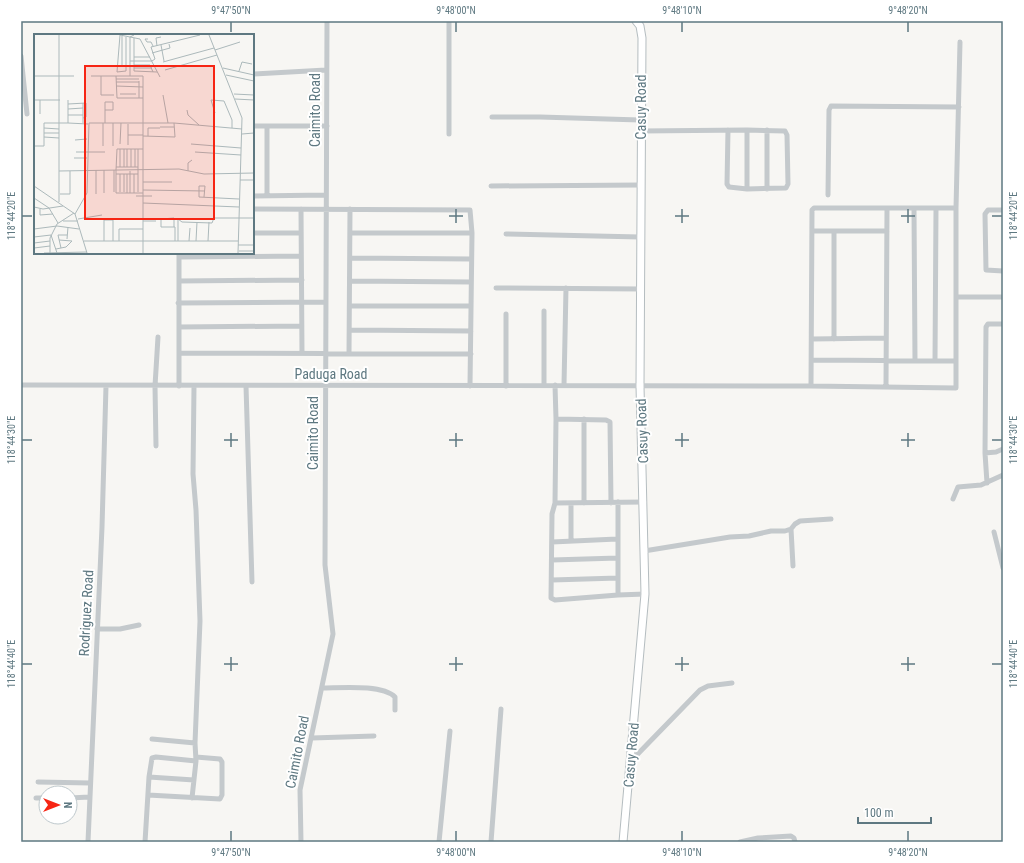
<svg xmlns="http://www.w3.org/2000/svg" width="1024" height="863" font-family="'Roboto Condensed',sans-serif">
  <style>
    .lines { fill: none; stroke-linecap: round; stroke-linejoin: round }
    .secondary-casing { stroke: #b5bdc0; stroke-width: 9 }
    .street { stroke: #c4c9cc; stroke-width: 5 }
    .secondary { stroke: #fff; stroke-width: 7 }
    .ticks { fill: none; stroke: #5e7881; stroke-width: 1.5 }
    .labels { text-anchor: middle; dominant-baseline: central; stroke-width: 4; stroke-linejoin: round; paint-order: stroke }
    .street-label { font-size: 14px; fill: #5e7881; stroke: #fff }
    .inset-road { fill: none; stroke: #acb9bb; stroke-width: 1 }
    .view { fill: #f62514; fill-opacity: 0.15; stroke: #f62514; stroke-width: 2 }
    .inset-edge { fill: none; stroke: #5e7881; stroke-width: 2 }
    .neatline { fill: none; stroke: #5e7881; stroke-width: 1.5 }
    .ticks-label { font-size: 10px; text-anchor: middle; fill: #5e7881 }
  </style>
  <rect width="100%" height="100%" fill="#f7f6f3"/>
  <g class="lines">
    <defs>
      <path id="secondary" d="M 623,842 L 645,594 L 640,386 L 642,38 L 640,26 L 636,21"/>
    </defs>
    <!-- secondary casing -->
    <use href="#secondary" class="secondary-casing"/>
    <!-- street -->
    <path class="street" d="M 21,56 L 27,114
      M 253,74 L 326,70
      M 492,117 L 540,117 L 640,120
      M 253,126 L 327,126
      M 267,126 L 267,196
      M 641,131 L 747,130 L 785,131 L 787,135 L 788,184 L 786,188 L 747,189 L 729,187 L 727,184 L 728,130
      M 449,134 L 449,21
      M 491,186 L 640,185
      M 747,189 L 747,130
      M 767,189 L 767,130
      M 828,195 L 829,110 L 831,106 L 959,107
      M 253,196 L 326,195
      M 253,209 L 470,210 L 472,233 L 470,386
      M 301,209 L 302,353
      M 914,209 L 915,361
      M 1003,210 L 988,210 L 985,214 L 986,270 L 1003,271
      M 812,231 L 887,231
      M 834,231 L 834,339
      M 253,233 L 301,233
      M 350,233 L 472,233
      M 506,234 L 640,237
      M 179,257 L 301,256
      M 350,258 L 471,259
      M 179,281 L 302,280
      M 350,281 L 471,282
      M 496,288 L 641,289
      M 956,297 L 1003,297
      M 178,303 L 326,302
      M 350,306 L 471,306
      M 506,314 L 506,386
      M 179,327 L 302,326
      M 350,330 L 471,331
      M 812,339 L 886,338
      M 179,353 L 471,354
      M 349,354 L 350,209
      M 812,360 L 956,361
      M 935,361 L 936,209
      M 21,385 L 811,386 L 956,388 L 956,208 L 960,42
      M 544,385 L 544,311
      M 555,385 L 556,419 L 555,503 L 552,514 L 551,598 L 555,600 L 618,595 L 645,594
      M 564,385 L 566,288
      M 179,386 L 179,253
      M 246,386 L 252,582
      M 811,386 L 812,210 L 814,208 L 956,208
      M 886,386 L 887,209
      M 556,419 L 606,420 L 610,422 L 611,503
      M 584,419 L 584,503
      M 156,446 L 155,386 L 158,337
      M 985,453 L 996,452 L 1003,449
      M 987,483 L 985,453 L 986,327 L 988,324 L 1003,324
      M 953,499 L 958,487 L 981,485 L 1003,475
      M 618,502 L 618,595
      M 555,503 L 644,502
      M 791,529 L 793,566
      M 994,532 L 1003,568
      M 571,541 L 571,503
      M 552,542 L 617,539
      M 644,551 L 730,537 L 749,536 L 771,531 L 785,531 L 791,529 L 795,524 L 800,521 L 831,519
      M 552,560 L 618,558
      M 552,580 L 618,578
      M 97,629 L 120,629 L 139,625
      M 322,688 C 340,688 382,684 395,697 L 395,710
      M 312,738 L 374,736
      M 152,739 L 195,743
      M 630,762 L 700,690 L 708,686 L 732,683
      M 149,777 L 194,780
      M 38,782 L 90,783
      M 148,795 L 220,799 L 222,795 L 222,762 L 220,759 L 196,757
      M 36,798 L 46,798
      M 70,798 L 89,797
      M 192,798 L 196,761 L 195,743 L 200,621 L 196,510 L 193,474 L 194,386
      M 88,842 L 102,527 L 106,386
      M 145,842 L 149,777 L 152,758 L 156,757 L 196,761
      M 301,842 L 300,790 L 333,634 L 325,565 L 327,21
      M 439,842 L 450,731
      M 491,842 L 501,709
      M 740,842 L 758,838 L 791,836 L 794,838 L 795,842"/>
    <!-- secondary -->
    <use href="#secondary" class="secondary"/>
  </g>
  <!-- ticks -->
  <path class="ticks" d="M 231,22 L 231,32M 456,22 L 456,32M 682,22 L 682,32M 908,22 L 908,32M 456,209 L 456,223M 682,209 L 682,223M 908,209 L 908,223M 22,216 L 32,216M 449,216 L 463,216M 675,216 L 689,216M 901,216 L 915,216M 992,216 L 1002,216M 231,433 L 231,447M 456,433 L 456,447M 682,433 L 682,447M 908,433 L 908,447M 22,440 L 32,440M 224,440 L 238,440M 449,440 L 463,440M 675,440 L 689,440M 901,440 L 915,440M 992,440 L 1002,440M 231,657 L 231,671M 456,657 L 456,671M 682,657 L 682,671M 908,657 L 908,671M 22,664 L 32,664M 224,664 L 238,664M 449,664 L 463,664M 675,664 L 689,664M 901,664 L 915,664M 992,664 L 1002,664M 231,831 L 231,841M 456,831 L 456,841M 682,831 L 682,841M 908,831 L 908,841"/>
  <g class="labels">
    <!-- street labels -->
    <g class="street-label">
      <text transform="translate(641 107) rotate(-90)">Casuy Road</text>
      <text transform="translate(315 110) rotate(-90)">Caimito Road</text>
      <text x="331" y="374">Paduga Road</text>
      <text transform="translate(642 431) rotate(-92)">Casuy Road</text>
      <text transform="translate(313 433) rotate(-90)">Caimito Road</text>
      <text transform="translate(86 613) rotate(-87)">Rodriguez Road</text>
      <text transform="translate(297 752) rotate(-79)">Caimito Road</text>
      <text transform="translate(631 755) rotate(-85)">Casuy Road</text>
    </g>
  </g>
  <!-- overview -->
  <g transform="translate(34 34)">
    <rect width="220" height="220" fill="#f7f6f3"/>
    <path class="inset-road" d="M 175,1 L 208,84 L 204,219M 88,2 L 88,31M 92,3 L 92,37 L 83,38 L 86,1 L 106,5 L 126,43M 100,4 L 100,37 L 123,38M 114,5 L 111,5 L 113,8 L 117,8 L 119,12M 127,11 L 130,27M 123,12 L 122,4 L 127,3M 181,16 L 206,8M 118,19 L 136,14 L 135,10M 100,23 L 116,23M 96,27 L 118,27 L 121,25 L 117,13 L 166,1M 129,28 L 180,14M 100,31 L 116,31 L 119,38M 100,34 L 118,34M 189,34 L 220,41M 131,36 L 183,21M 205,37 L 208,28 L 218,30M 192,41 L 220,47M 0,42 L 40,42M 57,42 L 109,42 L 109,219M 67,42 L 67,61 L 80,61M 82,42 L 83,64 L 109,64M 96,42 L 96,3 L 100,1M 82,45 L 105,45M 82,48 L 105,48M 82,52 L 109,53M 86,60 L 102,60M 200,60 L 220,61M 129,61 L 134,89M 105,64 L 105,47M 201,65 L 220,66M 0,66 L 26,66M 6,66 L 6,80M 34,66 L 34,89 L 54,90M 49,69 L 49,89M 34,70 L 52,69 L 52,83 L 49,84M 34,75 L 49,74M 71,76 L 79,76 L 79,68 L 71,68 L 71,89M 153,76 L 154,81 L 165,91M 181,79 L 177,66 L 190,67 L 198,86 L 198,94M 34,81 L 49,81M 79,89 L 79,112M 126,93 L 140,93M 10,94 L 25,95M 10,99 L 25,99M 208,100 L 220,99M 94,101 L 109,101M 109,102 L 141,103 L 140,89M 114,102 L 114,94 L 126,94M 10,103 L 25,104M 41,106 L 53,105M 86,110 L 87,89M 157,110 L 207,114M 94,111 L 94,90M 0,112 L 10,112 L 10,89 L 34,89M 69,112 L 69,89M 42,118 L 71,118M 161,118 L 207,121M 40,124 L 53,124M 82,133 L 104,133M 86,133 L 86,115M 90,133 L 90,115M 93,133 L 93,115M 97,133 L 97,115M 101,133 L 101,115M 62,136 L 62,160M 25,137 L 145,135 L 170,140 L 220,139M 96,137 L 96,159M 154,137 L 154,129 L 158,126M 82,140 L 104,140M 86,140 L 86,158M 90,140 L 90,158M 93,140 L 93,159M 100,140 L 100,159M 206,146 L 220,146M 109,148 L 138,148M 0,152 L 41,180 L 53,219M 109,156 L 171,157M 165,156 L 165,163 L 205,165M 165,156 L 165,152 L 171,152 L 170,163M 80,158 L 80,136M 104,158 L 104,115M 70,159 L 70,136M 109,159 L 82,159 L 82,136 L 83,115 L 109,115M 26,160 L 36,160 L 36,137M 102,162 L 118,162M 0,164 L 15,174 L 24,189M 25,168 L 25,1M 109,169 L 205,173M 0,173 L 9,175 L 29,172M 6,175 L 6,181 L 19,180M 41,180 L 53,159 L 55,89 L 140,89 L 208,95M 44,185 L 68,181M 29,187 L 44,187M 109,187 L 122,187M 140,193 L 140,184 L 127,185 L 127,193 L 141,193 L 141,207M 0,195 L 23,192 L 45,195M 0,203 L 17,201 L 23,219M 33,205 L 34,193M 50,207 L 204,207M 70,207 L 70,186 L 79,186M 79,207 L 79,184M 85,207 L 85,195 L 109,195M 144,207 L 144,185 L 148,188 L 178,189 L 180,184 L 220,184M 155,207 L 156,194M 162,207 L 163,188M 174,207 L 175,188M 0,209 L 16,207M 204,211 L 220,211M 0,214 L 16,212M 27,214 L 24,201 L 33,201M 22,215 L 32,213 L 38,207 L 25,206M 205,217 L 220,217M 10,219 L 53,218M 16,219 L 16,204 L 23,190 L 40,179"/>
    <path class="view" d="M 51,32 L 180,32 L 180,185 L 51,185 Z"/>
    <rect width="220" height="220" class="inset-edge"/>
  </g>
  <!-- border -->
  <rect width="1024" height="863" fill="none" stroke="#ffffff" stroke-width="44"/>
  <!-- north arrow -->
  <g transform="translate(58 805) rotate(90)"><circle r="19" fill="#ffffff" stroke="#bfc9cd"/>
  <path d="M0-3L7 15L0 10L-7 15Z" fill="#f62514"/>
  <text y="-6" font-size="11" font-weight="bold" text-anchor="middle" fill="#5e7881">N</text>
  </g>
  <!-- scale -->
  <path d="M858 817v6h73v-6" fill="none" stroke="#5e7881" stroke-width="2"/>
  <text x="864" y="817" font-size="12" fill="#5e7881" stroke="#ffffff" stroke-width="3" paint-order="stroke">100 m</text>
  <rect x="22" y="22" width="980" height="819" class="neatline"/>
  <g class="ticks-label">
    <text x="231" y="14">9°47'50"N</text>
    <text x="456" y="14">9°48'00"N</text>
    <text x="682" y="14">9°48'10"N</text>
    <text x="908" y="14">9°48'20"N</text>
    <text transform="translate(1013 216) rotate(-90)" y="4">118°44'20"E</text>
    <text transform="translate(11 216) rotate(-90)" y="4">118°44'20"E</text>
    <text transform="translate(1013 440) rotate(-90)" y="4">118°44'30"E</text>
    <text transform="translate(11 440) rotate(-90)" y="4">118°44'30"E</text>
    <text transform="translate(1013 664) rotate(-90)" y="4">118°44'40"E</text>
    <text transform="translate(11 664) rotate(-90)" y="4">118°44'40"E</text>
    <text x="231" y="856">9°47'50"N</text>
    <text x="456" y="856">9°48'00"N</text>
    <text x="682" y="856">9°48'10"N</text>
    <text x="908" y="856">9°48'20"N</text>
  </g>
</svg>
